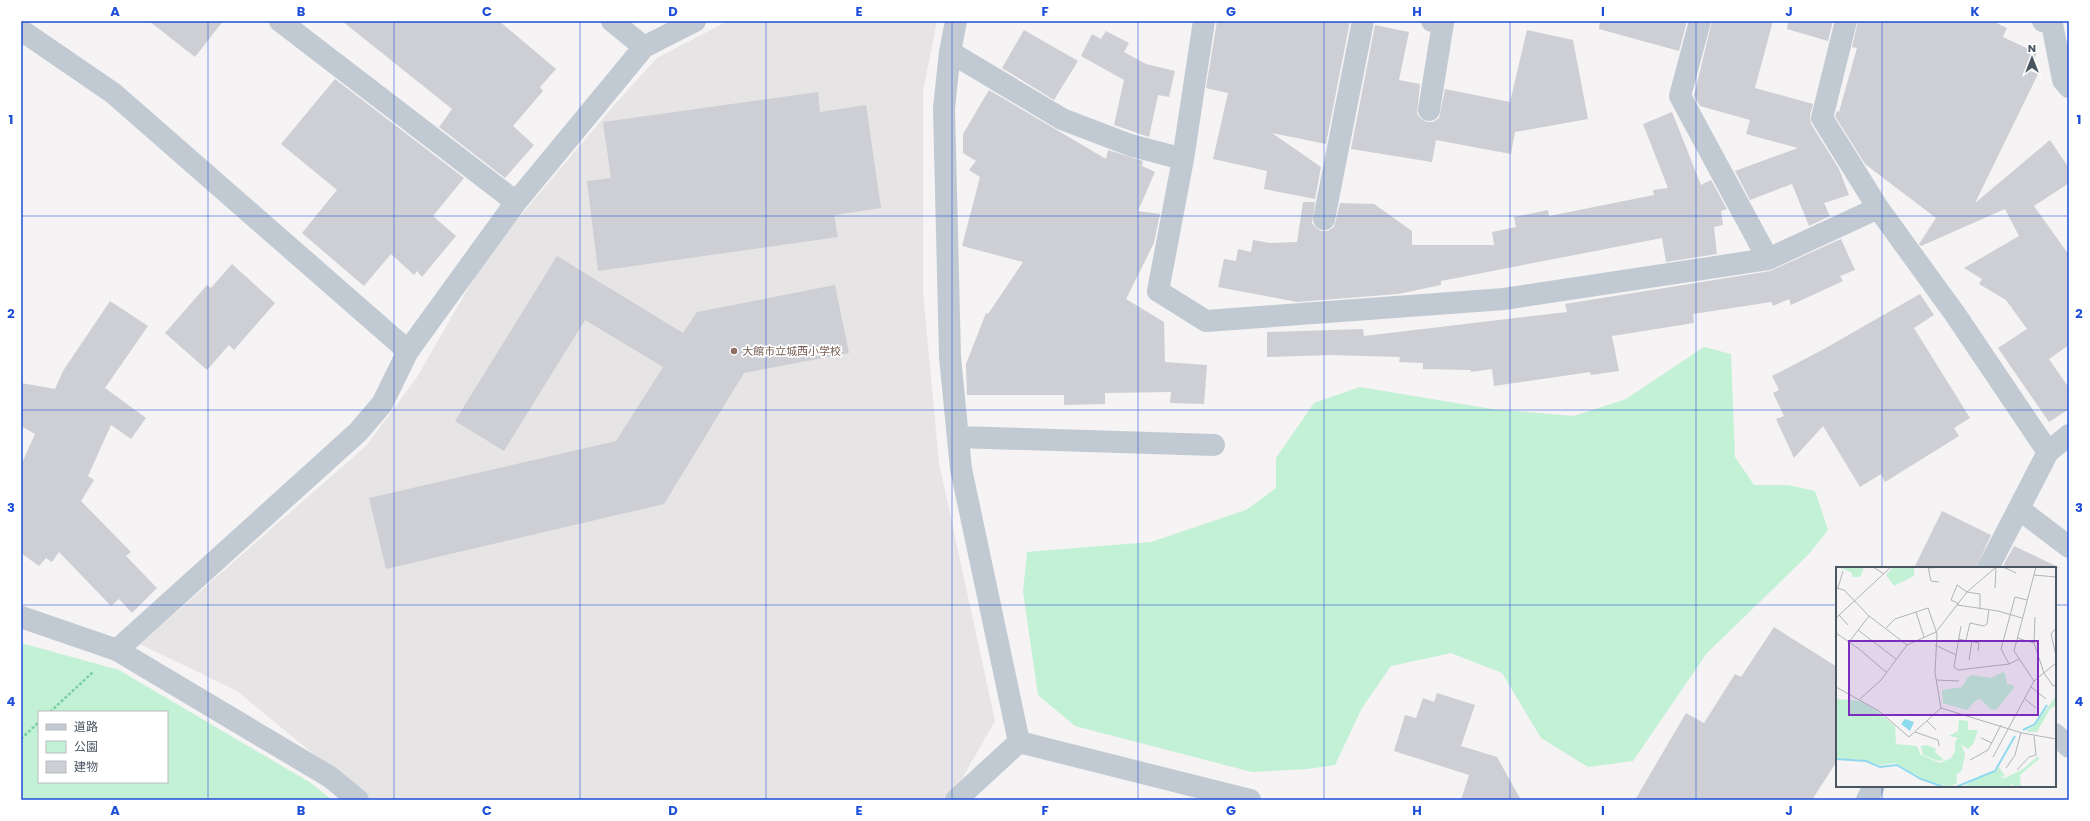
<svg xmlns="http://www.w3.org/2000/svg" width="2090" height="821" font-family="Poppins,'Noto Sans JP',sans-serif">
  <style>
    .education { fill: #e6e4e5 }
    .green { fill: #c3f1d5; fill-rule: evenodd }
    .building { fill: #cdcfd5 }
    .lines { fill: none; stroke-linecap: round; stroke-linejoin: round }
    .path { stroke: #7ad0a6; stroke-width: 2.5; stroke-dasharray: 3 2; stroke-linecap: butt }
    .minor { stroke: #c1cad2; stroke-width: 22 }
    .grid { fill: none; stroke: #1d4ed8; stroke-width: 1; stroke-opacity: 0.55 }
    .education-dot { fill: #8d6e63; stroke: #fff; stroke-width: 1.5 }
    .labels { text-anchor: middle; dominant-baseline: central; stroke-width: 3.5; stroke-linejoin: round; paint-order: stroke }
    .education-label { font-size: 11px; fill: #785e54; stroke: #fff; text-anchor: start }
    .inset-river { fill: none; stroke: #90daee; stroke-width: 2 }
    .inset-road { fill: none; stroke: #b1b4b9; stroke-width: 1 }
    .view { fill: #7b2cbf; fill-opacity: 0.15; stroke: #7b2cbf; stroke-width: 2 }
    .inset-edge { fill: none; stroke: #4a5661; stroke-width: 2 }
    .neatline { fill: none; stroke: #1d4ed8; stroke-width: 1.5 }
    .grid-label { font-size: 13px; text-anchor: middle; font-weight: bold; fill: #1d4ed8 }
  </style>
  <rect width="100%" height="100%" fill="#f5f3f3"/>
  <!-- education -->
  <path class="education" d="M 728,21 L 937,21 L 923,91 L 923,291 L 939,463 L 995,721 L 959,784 L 942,800 L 369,800 L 237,691 L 140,644 L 367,445 L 417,377 L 488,254 L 616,103 L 657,58 Z"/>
  <!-- green -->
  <path class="green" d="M 1704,347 L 1731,354 L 1735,457 L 1754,485 L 1788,485 L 1815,491 L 1828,530 L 1809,554 L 1707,653 L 1633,761 L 1588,767 L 1541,738 L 1502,673 L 1451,653 L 1391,666 L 1362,708 L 1335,765 L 1307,769 L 1252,772 L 1075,726 L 1038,695 L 1023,592 L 1027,552 L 1151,542 L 1246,510 L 1276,488 L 1276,458 L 1314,403 L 1360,387 L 1492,409 L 1574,416 L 1626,399 Z
    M 21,643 L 119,670 L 311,783 L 332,800 L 21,800 ZM 39,712 L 167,712 L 167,782 L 39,782 Z"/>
  <!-- building -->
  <path class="building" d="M 149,21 L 223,21 L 195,57 Z
    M 342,21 L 499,21 L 556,69 L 540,87 L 543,91 L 513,126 L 534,145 L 505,178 L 439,127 L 452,109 Z
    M 1217,21 L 1350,21 L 1326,144 L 1272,133 L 1321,167 L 1315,199 L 1264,189 L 1267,171 L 1213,159 L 1228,93 L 1206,88 Z
    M 1600,21 L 1687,21 L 1679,51 L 1599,29 Z
    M 1712,21 L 1773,21 L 1755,88 L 1813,104 L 1810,115 L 1811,124 L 1839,169 L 1849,195 L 1824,203 L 1830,216 L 1809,226 L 1792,184 L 1750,200 L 1735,171 L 1798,148 L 1746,134 L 1750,120 L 1700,106 L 1694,96 Z
    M 1788,21 L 1833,21 L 1828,41 L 1787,29 Z
    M 1858,21 L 1992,21 L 2007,28 L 2003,37 L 2037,53 L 2028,70 L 2038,74 L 1975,203 L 2050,140 L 2069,168 L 2069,183 L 2034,206 L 2069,255 L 2069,345 L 2049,359 L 2069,388 L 2069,409 L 2049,422 L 1998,348 L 2027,329 L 2006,300 L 1979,284 L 1982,279 L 1964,268 L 2019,236 L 2005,209 L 1921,246 L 1919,244 L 1936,218 L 1865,164 L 1835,116 L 1837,111 L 1839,112 L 1857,48 L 1852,47 Z
    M 1375,25 L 1409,32 L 1399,80 L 1420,84 L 1417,114 L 1421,119 L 1427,122 L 1433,122 L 1439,118 L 1445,89 L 1510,102 L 1527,30 L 1573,40 L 1588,119 L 1515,132 L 1511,154 L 1436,140 L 1432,162 L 1351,149 Z
    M 1024,30 L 1078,61 L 1054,100 L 1002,68 Z
    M 1106,31 L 1129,43 L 1124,52 L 1146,64 L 1175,71 L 1169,97 L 1158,95 L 1149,137 L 1114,125 L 1124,80 L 1081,56 L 1092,34 L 1101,39 Z
    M 335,79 L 464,178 L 433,216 L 456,236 L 422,277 L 417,271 L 414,275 L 391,254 L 364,286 L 302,233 L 337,190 L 281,144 Z
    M 989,90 L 1106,159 L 1108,150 L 1143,161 L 1142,166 L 1155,172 L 1138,211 L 1160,214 L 1154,243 L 1126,299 L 1164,322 L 1165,362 L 1207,365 L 1204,404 L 1170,403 L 1171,392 L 1105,393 L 1105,404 L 1064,405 L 1064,395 L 967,395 L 966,364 L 986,313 L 988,314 L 1023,262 L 962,246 L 980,177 L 969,170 L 976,161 L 963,153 L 963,134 Z
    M 818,92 L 820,112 L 866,105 L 881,208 L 834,215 L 838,237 L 598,271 L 587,181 L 611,178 L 603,122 Z
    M 1672,112 L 1701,185 L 1711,180 L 1727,209 L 1721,211 L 1723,225 L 1714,227 L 1717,254 L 1666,262 L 1662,238 L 1441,281 L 1441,285 L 1398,294 L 1297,302 L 1218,287 L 1224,259 L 1236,261 L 1238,249 L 1251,252 L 1253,240 L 1270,243 L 1297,242 L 1303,202 L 1315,202 L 1312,223 L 1316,228 L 1321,231 L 1328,231 L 1334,227 L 1340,203 L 1374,204 L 1412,231 L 1412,245 L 1494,245 L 1492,232 L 1516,227 L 1514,217 L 1548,210 L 1549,216 L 1654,195 L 1653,190 L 1668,188 L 1643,124 Z
    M 1841,239 L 1855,270 L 1840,276 L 1843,281 L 1791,305 L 1789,299 L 1773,306 L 1771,302 L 1693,314 L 1694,323 L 1612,336 L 1619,371 L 1591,375 L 1590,372 L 1494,386 L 1492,369 L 1471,372 L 1471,370 L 1423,369 L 1423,363 L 1399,362 L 1400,357 L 1331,355 L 1267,357 L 1267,332 L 1363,329 L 1364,336 L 1567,312 L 1565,304 L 1770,271 Z
    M 557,256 L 683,333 L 697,312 L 835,285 L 849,353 L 744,373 L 664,504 L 386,569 L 369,498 L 616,441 L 663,367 L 585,320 L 504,451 L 455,421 Z
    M 232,264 L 275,303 L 234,350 L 229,345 L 207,370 L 165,333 L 207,285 L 211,288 Z
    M 1920,294 L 1934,315 L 1914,328 L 1970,418 L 1954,428 L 1959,436 L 1885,482 L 1881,474 L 1860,487 L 1823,426 L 1794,458 L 1776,419 L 1784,416 L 1773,393 L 1779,390 L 1772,376 L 1824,349 Z
    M 110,301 L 148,326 L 105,388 L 146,418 L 131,439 L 111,425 L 88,476 L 94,480 L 81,501 L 131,552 L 126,556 L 157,588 L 132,613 L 119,599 L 111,606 L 59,552 L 52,562 L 46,558 L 39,566 L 21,553 L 21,465 L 35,434 L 21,426 L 21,383 L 55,389 L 63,371 Z
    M 1942,511 L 1991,535 L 1976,568 L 1914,568 Z
    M 2014,546 L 2060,568 L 2002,568 Z
    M 1774,627 L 1837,667 L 1837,761 L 1812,800 L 1635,800 L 1686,713 L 1704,723 L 1735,674 L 1741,677 Z
    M 1437,693 L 1475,705 L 1461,746 L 1497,757 L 1521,800 L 1461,800 L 1469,775 L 1394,751 L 1405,715 L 1416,718 L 1423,698 L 1434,702 Z"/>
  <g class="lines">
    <!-- path -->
    <path class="path" d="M 50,712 L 93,672
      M 21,739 L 39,722"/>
    <!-- minor -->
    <path class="minor" d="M 280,21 L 516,202
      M 612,21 L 644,47
      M 956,21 L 950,52 L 944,108 L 950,357 L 961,469 L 1019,742
      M 1204,21 L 1183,159 L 1158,291 L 1206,321 L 1504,299 L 1768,259 L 1878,208
      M 1700,21 L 1680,96 L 1768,259
      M 1846,21 L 1822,118 L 1878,208 L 1955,314 L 2048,452 L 1988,568
      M 2043,21 L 2052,24 L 2063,80 L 2069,87
      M 21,30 L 113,93 L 408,351
      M 950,52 L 1062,119 L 1130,145 L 1183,159
      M 1429,110 L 1443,23 L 1432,21
      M 1324,219 L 1363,21
      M 958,437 L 1214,445
      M 2048,452 L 2069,435
      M 2019,509 L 2069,547
      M 21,617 L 117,650 L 330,777 L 358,800
      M 117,650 L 358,432 L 382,404 L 408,351 L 516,202 L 644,47 L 695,21
      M 2055,734 L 2069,747
      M 1019,742 L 1250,800
      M 956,800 L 1019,742
      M 1867,800 L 1874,786"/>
  </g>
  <!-- grid -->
  <path class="grid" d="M 208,21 L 208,800M 394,21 L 394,800M 580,21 L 580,800M 766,21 L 766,800M 952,21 L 952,800M 1138,21 L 1138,800M 1324,21 L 1324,800M 1510,21 L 1510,800M 1696,21 L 1696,800M 1882,21 L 1882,568M 21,216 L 2069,216M 21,410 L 2069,410M 21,605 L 1837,605M 2055,605 L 2069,605M 1882,786 L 1882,800"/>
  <!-- markers -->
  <circle class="education-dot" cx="734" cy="351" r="4"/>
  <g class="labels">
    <!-- education labels -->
    <g class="education-label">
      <text x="742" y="351">大館市立城西小学校</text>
    </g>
  </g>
  <!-- overview -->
  <g transform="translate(1836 567)">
    <rect width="220" height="220" fill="#f5f3f3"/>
    <path d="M 2,0 L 28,0 L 25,9 L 21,10 L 17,10 L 15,5 ZM 57,0 L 78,0 L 78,9 L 58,19 L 50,8 ZM 167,105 L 169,106 L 171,117 L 177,118 L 178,121 L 161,142 L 156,143 L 144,132 L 139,134 L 131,143 L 107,136 L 106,123 L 126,120 L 132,110 L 136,108 L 155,111 ZM 220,129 L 220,138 L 214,142 L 201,165 L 192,165 L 191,163 L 199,158 ZM 0,132 L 24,134 L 41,144 L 59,159 L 60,177 L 81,179 L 85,188 L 104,196 L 115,191 L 119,185 L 119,175 L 122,171 L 113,169 L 122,164 L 123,153 L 132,154 L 132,163 L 142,163 L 137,177 L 132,182 L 125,177 L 129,187 L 126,203 L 120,208 L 121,216 L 114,220 L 89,213 L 60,196 L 43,198 L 28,193 L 0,191 ZM 91,178 L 100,182 L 99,185 L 108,193 L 102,194 L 87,188 L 85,179 ZM 202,189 L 203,192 L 184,208 L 185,220 L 179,220 L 176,216 L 175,220 L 129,219 L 143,209 L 159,205 L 163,200 L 169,209 L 163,210 L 169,211 L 187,202 Z" fill="#c3f1d5"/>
    <path d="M 69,152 L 78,155 L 74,164 L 65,157 Z" fill="#90daee"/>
    <path class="inset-river" d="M 187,163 L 199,157 L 211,138M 0,192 L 30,194 L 44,200 L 61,198 L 85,212 L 108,220M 120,220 L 159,204 L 179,169"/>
    <path class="inset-road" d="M 37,0 L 48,7M 92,0 L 95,14 L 103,15M 167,0 L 180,6M 92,1 L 108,0M 198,8 L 220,10M 0,21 L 8,23 L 33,49 L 71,78M 2,21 L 7,4M 159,21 L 160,0M 131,25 L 144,27 L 144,41M 123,37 L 115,33 L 121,18 L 131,25M 121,38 L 162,44 L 186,51M 80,45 L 88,70M 3,48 L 12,58M 0,51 L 55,0M 125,59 L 118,100 L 122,103 L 173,97 L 183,92M 50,61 L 59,52 L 92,41 L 101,67 L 99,106 L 105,141M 220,61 L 215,67 L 220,89M 22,63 L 60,92M 0,66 L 23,82 L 50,105M 181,71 L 198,76 L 208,106 L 217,119 L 220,118M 122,72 L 143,76 L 142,84M 130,73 L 134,56 L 148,59 L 151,57 L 153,42M 13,75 L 33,49M 198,76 L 199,50M 99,78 L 120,88M 133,93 L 136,74M 173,97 L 165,82 L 179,30 L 191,33M 100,113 L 123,114M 198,114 L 220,96M 0,120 L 43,144 L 73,170 L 105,141M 195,120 L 210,132M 24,132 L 45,113 L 71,78 L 100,65 L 131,25 L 160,0M 189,132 L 200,141M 105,141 L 186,166 L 220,172M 91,154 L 100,163M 79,165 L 102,173 L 103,179M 145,171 L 156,176M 157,190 L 198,114 L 178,84 L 200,0M 134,193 L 152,183 L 165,158M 170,201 L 179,188 L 185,165M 181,203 L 193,190 L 200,188 L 198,169"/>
    <path class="view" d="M 13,74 L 202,74 L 202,148 L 13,148 Z"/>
    <rect width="220" height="220" class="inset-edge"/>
  </g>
  <!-- border -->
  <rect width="2090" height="821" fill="none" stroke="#ffffff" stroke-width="44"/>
  <!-- legend -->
  <rect x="38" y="711" width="130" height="72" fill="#ffffff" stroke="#b7bbc0"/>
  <rect x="46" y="724" width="20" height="6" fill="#c1cad2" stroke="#b7bbc0"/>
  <text x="74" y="731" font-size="12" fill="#4a5661">道路</text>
  <rect x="46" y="741" width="20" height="12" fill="#c3f1d5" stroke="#b7bbc0"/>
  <text x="74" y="751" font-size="12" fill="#4a5661">公園</text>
  <rect x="46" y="761" width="20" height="12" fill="#cdcfd5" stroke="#b7bbc0"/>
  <text x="74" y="771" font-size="12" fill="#4a5661">建物</text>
  <!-- north arrow -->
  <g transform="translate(2032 58)" stroke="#ffffff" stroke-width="3" paint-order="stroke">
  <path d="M0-3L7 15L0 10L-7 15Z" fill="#4a5661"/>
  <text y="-6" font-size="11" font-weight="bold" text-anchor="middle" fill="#4a5661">N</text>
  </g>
  <rect x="22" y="22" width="2046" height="777" class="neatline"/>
  <g class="grid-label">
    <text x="115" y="16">A</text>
    <text x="301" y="16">B</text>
    <text x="487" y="16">C</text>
    <text x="673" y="16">D</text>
    <text x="859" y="16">E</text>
    <text x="1045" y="16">F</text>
    <text x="1231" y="16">G</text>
    <text x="1417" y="16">H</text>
    <text x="1603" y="16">I</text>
    <text x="1789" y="16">J</text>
    <text x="1975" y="16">K</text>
    <text x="11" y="124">1</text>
    <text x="2079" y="124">1</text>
    <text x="11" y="318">2</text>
    <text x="2079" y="318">2</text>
    <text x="11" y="512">3</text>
    <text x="2079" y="512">3</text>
    <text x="11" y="706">4</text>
    <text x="2079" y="706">4</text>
    <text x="115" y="815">A</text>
    <text x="301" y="815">B</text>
    <text x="487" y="815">C</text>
    <text x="673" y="815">D</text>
    <text x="859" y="815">E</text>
    <text x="1045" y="815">F</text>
    <text x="1231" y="815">G</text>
    <text x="1417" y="815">H</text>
    <text x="1603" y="815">I</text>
    <text x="1789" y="815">J</text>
    <text x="1975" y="815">K</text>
  </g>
</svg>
